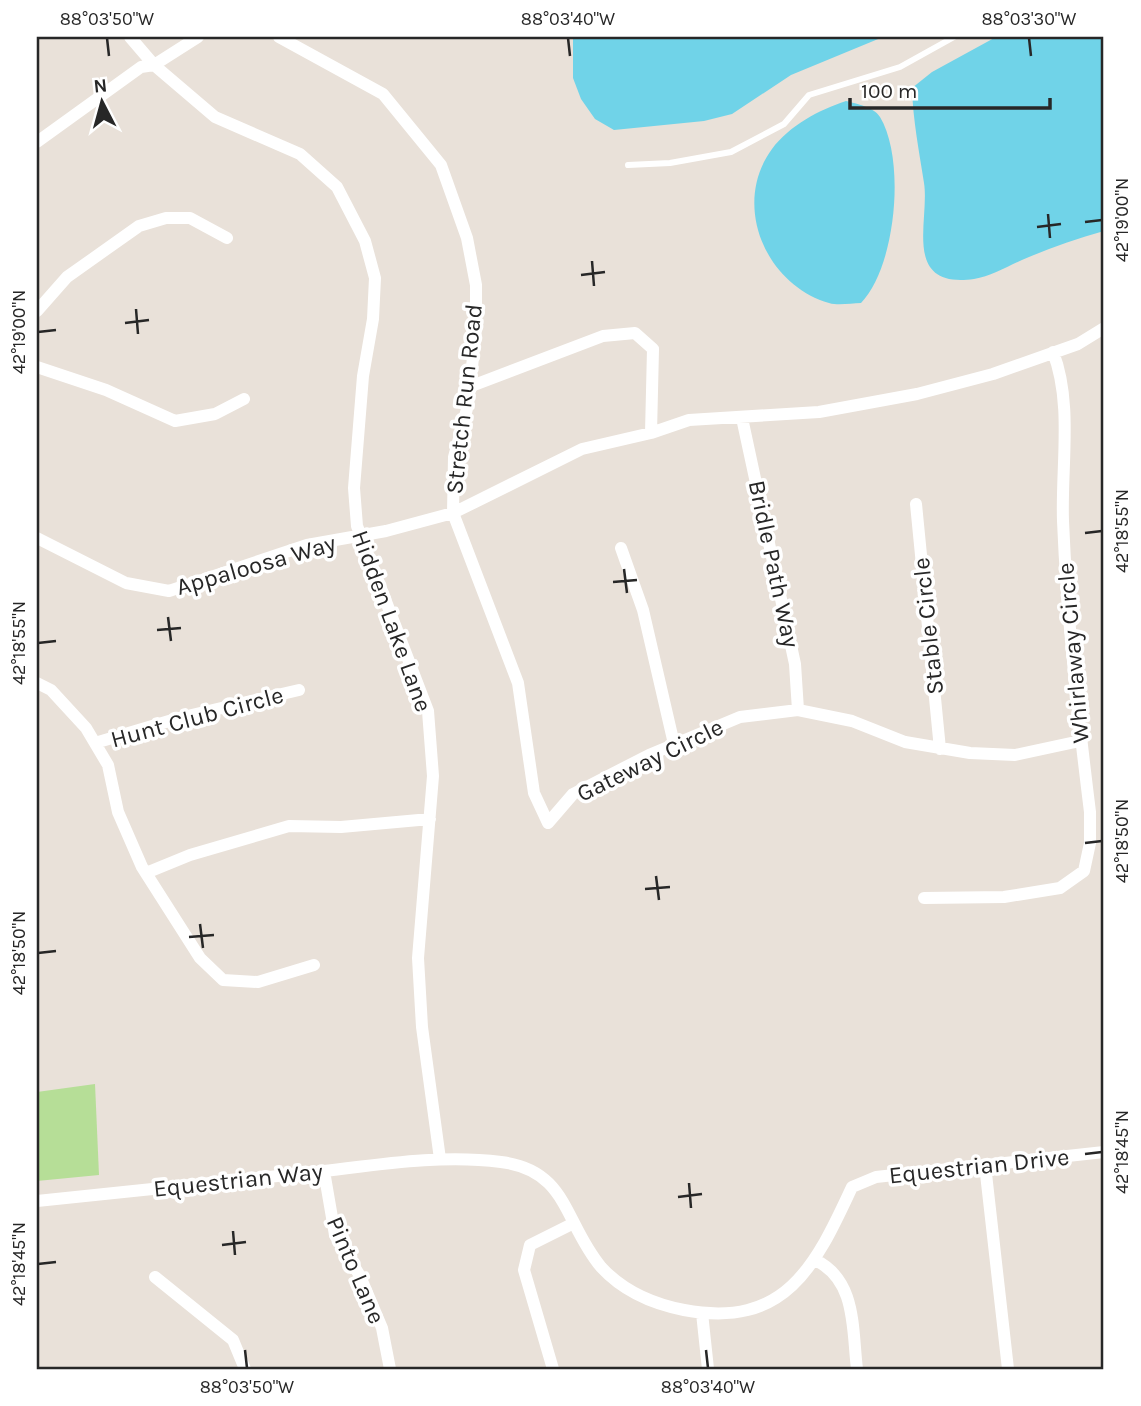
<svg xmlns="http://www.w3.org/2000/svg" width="1141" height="1406" font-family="Karla,sans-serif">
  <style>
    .green { fill: #b6de97 }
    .water { fill: #70d3e8 }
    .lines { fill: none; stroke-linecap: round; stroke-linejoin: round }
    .service { stroke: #fff; stroke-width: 6 }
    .minor { stroke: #fff; stroke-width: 12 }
    .ticks { fill: none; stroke: #272727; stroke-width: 2.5 }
    .labels { text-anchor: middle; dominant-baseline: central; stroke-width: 7; stroke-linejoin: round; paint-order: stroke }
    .street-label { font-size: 24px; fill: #272727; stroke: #fff }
    .neatline { fill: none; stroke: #272727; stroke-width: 2.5 }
    .ticks-label { font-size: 18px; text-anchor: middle; fill: #272727 }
  </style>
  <rect width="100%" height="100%" fill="#e9e1d9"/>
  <!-- green -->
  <path class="green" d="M 95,1084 L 99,1175 L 37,1181 L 37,1092 Z"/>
  <!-- water -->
  <path class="water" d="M 573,37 L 883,37 L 791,75 L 732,114 L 704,121 L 614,130 L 595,119 L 581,99 L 573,78 Z
    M 996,37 L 1104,37 L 1104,231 C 1078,238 1053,247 1029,257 C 1011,264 993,276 974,279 C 901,289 930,220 924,183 C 919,150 913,121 912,88 L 932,72 Z
    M 846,101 C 857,104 874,107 880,117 C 906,160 896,267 861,303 C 851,303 839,306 829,303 C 766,285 731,205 772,149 C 790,125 819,110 846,101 Z"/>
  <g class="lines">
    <!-- service -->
    <path class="service" d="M 628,165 L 670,163 L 731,152 L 784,124 L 809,95 L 900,67 L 954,37"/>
    <!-- minor -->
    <path class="minor" d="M 130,37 L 154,65 L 215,117 L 300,154 L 337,187 L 365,241 L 375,278 L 373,319 L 363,376 L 354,488 L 357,526 L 428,711 L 433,776 L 418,958 L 422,1027 L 440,1159
      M 279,37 L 383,94 L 441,165 L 467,238 L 476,285 L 476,329 L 468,405 L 454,457 L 453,513 L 518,683 L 534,793 L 548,823 L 573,794 L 649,755 L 740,717 L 798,710 L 852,721 L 905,742 L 970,753 L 1015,755 L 1080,741
      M 37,142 L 141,67 L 154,65 L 198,37
      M 37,311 L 67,277 L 139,226 L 166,218 L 190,218 L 227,238
      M 37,367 L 106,390 L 175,421 L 215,414 L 244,399
      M 469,387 L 603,336 L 635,333 L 653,349 L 651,433
      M 742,418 L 795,664 L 798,710
      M 916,504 L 940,749
      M 37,538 L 126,583 L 169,591 L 307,545 L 386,531 L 453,513 L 582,449 L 651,433 L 689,420 L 819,412 L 917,394 L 993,374 L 1078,344 L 1104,328
      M 621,548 L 643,610 L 674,744
      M 37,683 L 51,690 L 86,728 L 108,765 L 118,812 L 142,867 L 200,958 L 223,980 L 258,982 L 314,965
      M 95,743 L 179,718 L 299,690
      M 146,873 L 190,855 L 289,826 L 341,827 L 430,819
      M 924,898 L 1004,897 L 1060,888 L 1084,871 L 1090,843 L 1090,812 C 1078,715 1067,619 1063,521 C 1061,467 1073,403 1053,352
      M 985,1165 L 1008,1369
      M 324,1171 L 335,1235 L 360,1276 L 382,1328 L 390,1369
      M 37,1201 C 130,1191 223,1182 316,1172 C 377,1165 440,1154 501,1162 C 568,1170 564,1223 601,1267 C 623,1291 653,1304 684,1310 C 785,1329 815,1267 852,1187 L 876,1177 L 1104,1152
      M 815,1260 C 857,1280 852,1329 857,1369
      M 155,1277 L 233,1340 L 245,1369
      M 702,1313 L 708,1369
      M 553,1369 L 524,1270 L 530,1245 L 574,1223"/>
  </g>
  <!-- ticks -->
  <path class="ticks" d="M 107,38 L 109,56M 568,38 L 570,56M 1029,38 L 1031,56M 1048,214 L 1050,238M 1085,222 L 1102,220M 1037,227 L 1061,224M 592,261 L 594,286M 581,275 L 605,272M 136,309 L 138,334M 125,323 L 149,320M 38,332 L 56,330M 1085,533 L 1102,531M 624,569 L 627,593M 613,582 L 637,580M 168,617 L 171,641M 157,630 L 181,628M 38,643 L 56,641M 1085,843 L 1102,841M 656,876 L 659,900M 645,889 L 670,887M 200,924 L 203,948M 189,937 L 214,935M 38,953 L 56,951M 1085,1154 L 1102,1152M 689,1183 L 691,1208M 678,1197 L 702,1194M 233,1231 L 235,1255M 222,1245 L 246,1242M 38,1264 L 56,1262M 245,1350 L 247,1368M 706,1350 L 708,1368"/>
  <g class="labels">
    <!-- street labels -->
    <g class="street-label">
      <text transform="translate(464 399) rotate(-84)">Stretch Run Road</text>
      <text transform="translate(774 564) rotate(78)">Bridle Path Way</text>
      <text transform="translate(256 565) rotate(-16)">Appaloosa Way</text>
      <text transform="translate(392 621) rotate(70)">Hidden Lake Lane</text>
      <text transform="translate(928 626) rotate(-96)">Stable Circle</text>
      <text transform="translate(1073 653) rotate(-95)">Whirlaway Circle</text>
      <text transform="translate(197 717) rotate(-15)">Hunt Club Circle</text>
      <text transform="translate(650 760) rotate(-26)">Gateway Circle</text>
      <text transform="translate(979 1166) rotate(-6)">Equestrian Drive</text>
      <text transform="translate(238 1180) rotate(-6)">Equestrian Way</text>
      <text transform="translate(356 1270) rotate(67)">Pinto Lane</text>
    </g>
  </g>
  <!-- border -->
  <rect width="1141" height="1406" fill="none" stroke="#ffffff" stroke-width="77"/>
  <!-- north arrow -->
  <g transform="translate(102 102) rotate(354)" stroke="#ffffff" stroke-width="5" paint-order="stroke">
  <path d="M0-5L12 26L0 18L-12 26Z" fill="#272727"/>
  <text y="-10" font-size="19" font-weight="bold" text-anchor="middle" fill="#272727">N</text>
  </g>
  <!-- scale -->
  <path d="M850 98v10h200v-10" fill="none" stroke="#272727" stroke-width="3.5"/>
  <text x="861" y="98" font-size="21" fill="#272727" stroke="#ffffff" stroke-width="5" paint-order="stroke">100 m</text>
  <rect x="38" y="38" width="1064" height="1330" class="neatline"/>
  <g class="ticks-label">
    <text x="107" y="25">88°03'50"W</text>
    <text x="568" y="25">88°03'40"W</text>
    <text x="1029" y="25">88°03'30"W</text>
    <text transform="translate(1122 220) rotate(-90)" y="6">42°19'00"N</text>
    <text transform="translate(19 332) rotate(-90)" y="6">42°19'00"N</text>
    <text transform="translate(1122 531) rotate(-90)" y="6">42°18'55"N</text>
    <text transform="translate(19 643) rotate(-90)" y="6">42°18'55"N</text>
    <text transform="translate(1122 841) rotate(-90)" y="6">42°18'50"N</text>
    <text transform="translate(19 953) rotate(-90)" y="6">42°18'50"N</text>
    <text transform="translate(1122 1152) rotate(-90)" y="6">42°18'45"N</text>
    <text transform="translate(19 1264) rotate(-90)" y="6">42°18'45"N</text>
    <text x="247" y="1393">88°03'50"W</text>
    <text x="708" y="1393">88°03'40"W</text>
  </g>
</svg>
